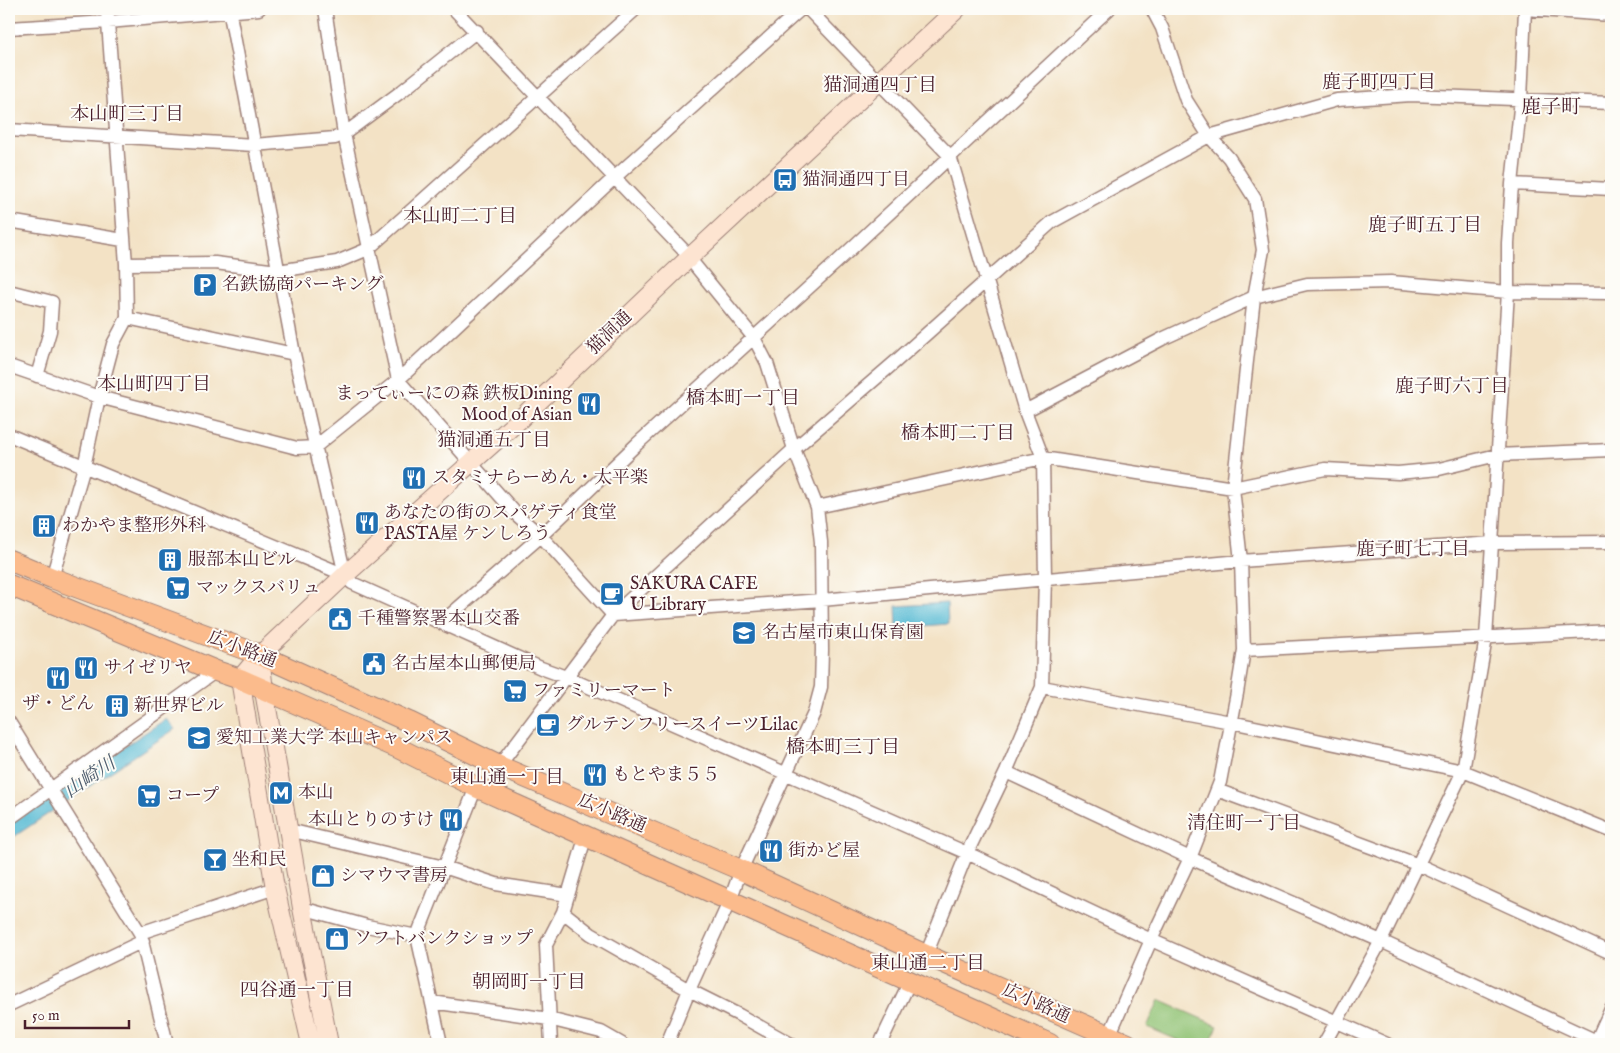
<svg xmlns="http://www.w3.org/2000/svg" width="1620" height="1053" font-family="'IM FELL English','Noto Serif JP',serif">
  <style>
    .green { fill: #91c374; stroke: #6e7150 }
    .water { fill: #54b9d3; stroke: #4f6c7f }
    .lines { fill: none; stroke-linecap: round; stroke-linejoin: round }
    .street-casing { stroke: #9e8078; stroke-width: 15 }
    .secondary-casing { stroke: #9e8078; stroke-width: 20 }
    .primary-casing { stroke: #9e8078; stroke-width: 22 }
    .street { stroke: #fff; stroke-width: 12 }
    .secondary { stroke: #fde4d1; stroke-width: 18 }
    .primary { stroke: #fbbb8c; stroke-width: 20 }
    .labels { text-anchor: middle; dominant-baseline: central; stroke-width: 4; stroke-linejoin: round; paint-order: stroke }
    .poi-label { font-size: 18px; fill: #4a1f2b; stroke: #fdfcf7; text-anchor: start }
    .street-label { font-size: 18px; fill: #4a1f2b; stroke: #fdfcf7 }
    .neighbourhood-label { font-size: 19px; fill: #4a1f2b; stroke: #fdfcf7 }
    .water-label { font-size: 19px; font-style: italic; fill: #4e5d6e; stroke: #fdfcf7 }
    .quarter-label { font-size: 20px; fill: #4a1f2b; stroke: #fdfcf7 }
  </style>
  <rect width="100%" height="100%" fill="#fdfcf7"/>
  <filter id="ink" filterUnits="userSpaceOnUse"><feTurbulence type="fractalNoise" baseFrequency=".02" numOctaves="2"/><feDisplacementMap in="SourceGraphic" scale="10" xChannelSelector="R" yChannelSelector="G"/><feConvolveMatrix kernelMatrix="1 2 1 2 8 2 1 2 1" color-interpolation-filters="sRGB"/></filter>
  <filter id="wash" filterUnits="userSpaceOnUse"><feTurbulence type="fractalNoise" baseFrequency=".0096" numOctaves="4" result="noise"/><feDisplacementMap in="SourceGraphic" scale="20" xChannelSelector="R" yChannelSelector="G"/><feGaussianBlur stdDeviation="1.12" result="paint"/><feColorMatrix in="noise" values="0 0 0 0 0 0 0 0 0 0 0 0 0 0 0 0 0 1.4 0 .05"/><feComposite in="paint" operator="in"/></filter>
  <g filter="url(#wash)">
    <rect width="100%" height="100%" fill="#f3e2c5"/>
    <!-- green -->
    <path class="green" d="M 1159,1000 L 1218,1026 L 1209,1044 L 1187,1044 L 1147,1027 Z"/>
    <!-- water -->
    <path class="water" d="M 947,603 L 948,624 L 897,628 L 896,606 Z
      M 166,719 L 175,729 L 9,840 L 9,825 L 58,790 Z"/>
  </g>
  <g filter="url(#ink)">
    <g class="lines">
      <defs>
        <path id="street" d="M 229,9 L 294,354
          M 325,9 L 344,134 L 398,380 L 518,516 L 541,536 L 613,615
          M 454,9 L 690,257
          M 808,9 L 950,156 L 1025,411 L 1043,458 L 1045,578 L 1042,687 L 1231,722 L 1463,771 L 1381,941 L 1324,1044
          M 1525,9 L 1521,99 L 1512,184 L 1508,243 L 1508,292 L 1486,638 L 1463,771 L 1611,831
          M 1525,9 L 1611,15
          M 9,28 L 108,22 L 259,9
          M 9,130 L 254,145 L 335,138 L 344,134 L 402,91 L 477,31
          M 1512,184 L 1611,189
          M 9,221 L 123,240
          M 126,264 L 215,263 L 278,271 L 337,262 L 368,249 L 636,9
          M 9,291 L 52,302 L 50,331 L 37,376
          M 127,318 L 294,354 L 345,575 L 352,583 L 541,668 L 566,677 L 967,853 L 1151,940 L 1387,1044
          M 9,366 L 99,397 L 297,448 L 315,447 L 398,380 L 614,178 L 801,9
          M 1025,411 L 1162,339 L 1254,297 L 1307,284 L 1391,282 L 1508,292 L 1611,293
          M 9,435 L 345,575
          M 817,507 L 1043,458 L 1233,488 L 1325,469 L 1398,473 L 1439,469 L 1497,455 L 1611,450
          M 52,578 L 84,467 L 99,397 L 113,344 L 127,318 L 126,264 L 107,9
          M 613,615 L 822,600 L 1241,561 L 1493,543 L 1611,542
          M 441,623 L 541,536 L 637,444 L 839,260 L 1109,9
          M 1244,650 L 1611,631
          M 9,722 L 140,933 L 167,1044
          M 499,766 L 613,615 L 794,449 L 895,362 L 1052,222 L 1209,136 L 1337,100 L 1411,95 L 1611,103
          M 1006,772 L 1190,858 L 1381,941 L 1603,1044
          M 1217,790 L 1419,865 L 1611,953
          M 9,819 L 216,671
          M 289,830 L 444,867 L 496,884 L 568,895
          M 302,908 L 367,926 L 417,936
          M 563,912 L 591,934 L 689,990 L 739,1015 L 791,1044
          M 140,933 L 275,888
          M 926,955 L 967,853 L 1006,772 L 1042,687
          M 432,1002 L 549,1019 L 601,1032 L 622,1044
          M 9,1005 L 143,941
          M 1109,1036 L 1151,940 L 1190,858 L 1220,782 L 1237,693 L 1244,650 L 1241,561 L 1233,488 L 1254,297 L 1263,250 L 1255,199 L 1229,158 L 1209,136 L 1186,100 L 1162,28 L 1152,9
          M 441,1044 L 417,936 L 476,787
          M 551,1044 L 546,945 L 563,912 L 586,835
          M 667,1044 L 689,990 L 730,900 L 741,870 L 814,713 L 821,687 L 822,650 L 821,542 L 817,507 L 794,449 L 767,363 L 754,338 L 689,258
          M 880,1044 L 910,981
          M 1595,1044 L 1611,1009"/>
        <path id="secondary" d="M 260,655 L 264,691 L 302,908 L 329,1044
          M 311,1044 L 275,888 L 240,679 L 260,655 L 345,575 L 518,421 L 689,258 L 957,9"/>
        <path id="primary" d="M 9,560 L 52,578 L 260,655 L 409,722 L 499,766 L 741,870 L 926,955 L 1128,1044
          M 9,585 L 216,671 L 240,679 L 398,748 L 476,787 L 1050,1044"/>
      </defs>
      <!-- street casing -->
      <use href="#street" class="street-casing"/>
      <!-- secondary casing -->
      <use href="#secondary" class="secondary-casing"/>
      <!-- primary casing -->
      <use href="#primary" class="primary-casing"/>
      <!-- street -->
      <use href="#street" class="street"/>
      <!-- secondary -->
      <use href="#secondary" class="secondary"/>
      <!-- primary -->
      <use href="#primary" class="primary"/>
    </g>
  </g>
  <!-- icons -->
  <defs>
    <symbol id="bus-square" viewBox="-11 -11 22 22"><rect x="-9" y="-9" width="18" height="18" rx="4" fill="#1f6fb2" stroke="#fdfcf7"/><path d="M-5-6H5V4H4V6H2V4H-2V6H-4V4H-5ZM-3.5-4V0h7V-4ZM-3.5 1.2v1.5H-2V1.2ZM2 1.2v1.5H3.5V1.2Z" fill="#fff"/></symbol>
    <symbol id="parking-square" viewBox="-11 -11 22 22"><rect x="-9" y="-9" width="18" height="18" rx="4" fill="#1f6fb2" stroke="#fdfcf7"/><path d="M-3.5-5.5H1a3.5 3.5 0 0 1 0 7H-1V5.5H-3.5ZM-1-3.4V-.6H.8a1.4 1.4 0 0 0 0-2.8Z" fill="#fff"/></symbol>
    <symbol id="restaurant-square" viewBox="-11 -11 22 22"><rect x="-9" y="-9" width="18" height="18" rx="4" fill="#1f6fb2" stroke="#fdfcf7"/><path d="M-5-6h1v4h1v-4h1v4h1v-4h1v5L-1.5 .5V6h-2V.5L-5-1ZM5-6V6H3V1.5H1.5Q1.5-4 5-6Z" fill="#fff"/></symbol>
    <symbol id="building-square" viewBox="-11 -11 22 22"><rect x="-9" y="-9" width="18" height="18" rx="4" fill="#1f6fb2" stroke="#fdfcf7"/><path d="M-4-6H4V6H1V3H-1V6H-4ZM-2.5-4.3h1.7v1.8h-1.7ZM.8-4.3h1.7v1.8H.8ZM-2.5-1h1.7V.8h-1.7ZM.8-1h1.7V.8H.8Z" fill="#fff"/></symbol>
    <symbol id="supermarket-square" viewBox="-11 -11 22 22"><rect x="-9" y="-9" width="18" height="18" rx="4" fill="#1f6fb2" stroke="#fdfcf7"/><path d="M-6-5.5h2.5l.6 2H6L4.5 2H-2.5L-4.4-4H-6ZM-1.5 3.2a1.3 1.3 0 1 0 .1 0ZM3 3.2a1.3 1.3 0 1 0 .1 0Z" fill="#fff"/></symbol>
    <symbol id="cafe-square" viewBox="-11 -11 22 22"><rect x="-9" y="-9" width="18" height="18" rx="4" fill="#1f6fb2" stroke="#fdfcf7"/><path d="M-5.5-4.5H6V0H3Q3 3.5 0 3.5H-2.5Q-5.5 3.5-5.5 0ZM3-3.2v2h1.7v-2ZM-6 4.5H4V6H-6Z" fill="#fff"/></symbol>
    <symbol id="civic-square" viewBox="-11 -11 22 22"><rect x="-9" y="-9" width="18" height="18" rx="4" fill="#1f6fb2" stroke="#fdfcf7"/><path d="M-.6-6.5H3V-4.5H.6V-3L4-1V1h2V6H-6V1h2V-1L-.6-3ZM-1.2 2.5V6h2.4V2.5Z" fill="#fff"/></symbol>
    <symbol id="school-square" viewBox="-11 -11 22 22"><rect x="-9" y="-9" width="18" height="18" rx="4" fill="#1f6fb2" stroke="#fdfcf7"/><path d="M0-5L7-2L0 1L-7-2ZM-4 1L0 2.5L4 1V4Q0 6-4 4Z" fill="#fff"/></symbol>
    <symbol id="university-square" viewBox="-11 -11 22 22"><rect x="-9" y="-9" width="18" height="18" rx="4" fill="#1f6fb2" stroke="#fdfcf7"/><path d="M0-5L7-2L0 1L-7-2ZM-4 1L0 2.5L4 1V4Q0 6-4 4Z" fill="#fff"/></symbol>
    <symbol id="metro-square" viewBox="-11 -11 22 22"><rect x="-9" y="-9" width="18" height="18" rx="4" fill="#1f6fb2" stroke="#fdfcf7"/><path d="M-5.5 5V-5H-3L0 0L3-5H5.5V5H3V-.5L0 4L-3-.5V5Z" fill="#fff"/></symbol>
    <symbol id="bar-square" viewBox="-11 -11 22 22"><rect x="-9" y="-9" width="18" height="18" rx="4" fill="#1f6fb2" stroke="#fdfcf7"/><path d="M-6-5H6L.8 .8V4.5H3.5V6h-7V4.5H-.8V.8Z" fill="#fff"/></symbol>
    <symbol id="shop-square" viewBox="-11 -11 22 22"><rect x="-9" y="-9" width="18" height="18" rx="4" fill="#1f6fb2" stroke="#fdfcf7"/><path d="M-5-2.5h2.3a2.7 3.5 0 0 1 5.4 0H5L5.5 6h-11ZM-1.5-2.5h3a1.5 2.3 0 0 0-3 0Z" fill="#fff"/></symbol>
  </defs>
  <g fill-rule="evenodd">
    <use href="#bus-square" x="771" y="166" width="28" height="28"/>
    <use href="#parking-square" x="191" y="271" width="28" height="28"/>
    <use href="#restaurant-square" x="575" y="390" width="28" height="28"/>
    <use href="#restaurant-square" x="400" y="464" width="28" height="28"/>
    <use href="#restaurant-square" x="353" y="509" width="28" height="28"/>
    <use href="#building-square" x="30" y="512" width="28" height="28"/>
    <use href="#building-square" x="156" y="546" width="28" height="28"/>
    <use href="#supermarket-square" x="164" y="574" width="28" height="28"/>
    <use href="#cafe-square" x="598" y="580" width="28" height="28"/>
    <use href="#civic-square" x="326" y="605" width="28" height="28"/>
    <use href="#school-square" x="730" y="619" width="28" height="28"/>
    <use href="#civic-square" x="360" y="650" width="28" height="28"/>
    <use href="#restaurant-square" x="72" y="654" width="28" height="28"/>
    <use href="#restaurant-square" x="44" y="664" width="28" height="28"/>
    <use href="#supermarket-square" x="501" y="677" width="28" height="28"/>
    <use href="#building-square" x="103" y="692" width="28" height="28"/>
    <use href="#cafe-square" x="534" y="711" width="28" height="28"/>
    <use href="#university-square" x="185" y="724" width="28" height="28"/>
    <use href="#restaurant-square" x="581" y="761" width="28" height="28"/>
    <use href="#metro-square" x="267" y="779" width="28" height="28"/>
    <use href="#supermarket-square" x="135" y="782" width="28" height="28"/>
    <use href="#restaurant-square" x="437" y="806" width="28" height="28"/>
    <use href="#restaurant-square" x="757" y="837" width="28" height="28"/>
    <use href="#bar-square" x="201" y="846" width="28" height="28"/>
    <use href="#shop-square" x="309" y="862" width="28" height="28"/>
    <use href="#shop-square" x="323" y="925" width="28" height="28"/>
  </g>
  <g class="labels">
    <!-- poi labels -->
    <g class="poi-label">
      <text x="802" y="180">猫洞通四丁目</text>
      <text x="222" y="285">名鉄協商パーキング</text>
      <text x="572" y="394" text-anchor="end">まってぃーにの森 鉄板Dining<tspan x="572" dy="21">Mood of Asian</tspan></text>
      <text x="432" y="478">スタミナらーめん・太平楽</text>
      <text x="384" y="513">あなたの街のスパゲティ食堂<tspan x="384" dy="21">PASTA屋 ケンしろう</tspan></text>
      <text x="62" y="526">わかやま整形外科</text>
      <text x="188" y="560">服部本山ビル</text>
      <text x="630" y="584">SAKURA CAFE<tspan x="630" dy="21">U Library</tspan></text>
      <text x="196" y="588">マックスバリュ</text>
      <text x="358" y="619">千種警察署本山交番</text>
      <text x="762" y="633">名古屋市東山保育園</text>
      <text x="392" y="664">名古屋本山郵便局</text>
      <text x="104" y="668">サイゼリヤ</text>
      <text x="532" y="691">ファミリーマート</text>
      <text x="58" y="704" text-anchor="middle">ザ・どん</text>
      <text x="134" y="706">新世界ビル</text>
      <text x="566" y="725">グルテンフリースイーツLilac</text>
      <text x="216" y="738">愛知工業大学 本山キャンパス</text>
      <text x="612" y="775">もとやま５５</text>
      <text x="298" y="793">本山</text>
      <text x="166" y="796">コープ</text>
      <text x="434" y="820" text-anchor="end">本山とりのすけ</text>
      <text x="788" y="851">街かど屋</text>
      <text x="232" y="860">坐和民</text>
      <text x="340" y="876">シマウマ書房</text>
      <text x="354" y="939">ソフトバンクショップ</text>
    </g>
    <!-- street labels -->
    <g class="street-label">
      <text transform="translate(610 333) rotate(-44)">猫洞通</text>
      <text transform="translate(242 650) rotate(21)">広小路通</text>
      <text transform="translate(612 814) rotate(23)">広小路通</text>
      <text transform="translate(1036 1004) rotate(24)">広小路通</text>
    </g>
    <!-- neighbourhood labels -->
    <g class="neighbourhood-label">
      <text x="1379" y="83">鹿子町四丁目</text>
      <text x="880" y="86">猫洞通四丁目</text>
      <text x="127" y="115">本山町三丁目</text>
      <text x="460" y="217">本山町二丁目</text>
      <text x="1425" y="226">鹿子町五丁目</text>
      <text x="154" y="385">本山町四丁目</text>
      <text x="1452" y="387">鹿子町六丁目</text>
      <text x="743" y="399">橋本町一丁目</text>
      <text x="958" y="434">橋本町二丁目</text>
      <text x="494" y="441">猫洞通五丁目</text>
      <text x="1413" y="550">鹿子町七丁目</text>
      <text x="843" y="748">橋本町三丁目</text>
      <text x="507" y="778">東山通一丁目</text>
      <text x="1244" y="824">清住町一丁目</text>
      <text x="928" y="964">東山通二丁目</text>
      <text x="529" y="983">朝岡町一丁目</text>
      <text x="297" y="991">四谷通一丁目</text>
    </g>
    <!-- water labels -->
    <g class="water-label">
      <text transform="translate(90 778) rotate(-34)">山崎川</text>
    </g>
    <!-- quarter labels -->
    <g class="quarter-label">
      <text x="1551" y="107">鹿子町</text>
    </g>
  </g>
  <!-- margin -->
  <rect width="1620" height="1053" fill="none" stroke="#fdfcf7" stroke-width="30"/>
  <!-- scale -->
  <path d="M25 1020v8h104v-8" fill="none" stroke="#4a1f2b" stroke-width="2.5"/>
  <text x="32" y="1020" font-size="15" fill="#4a1f2b" stroke="#fdfcf7" stroke-width="4" paint-order="stroke">50 m</text>
</svg>
